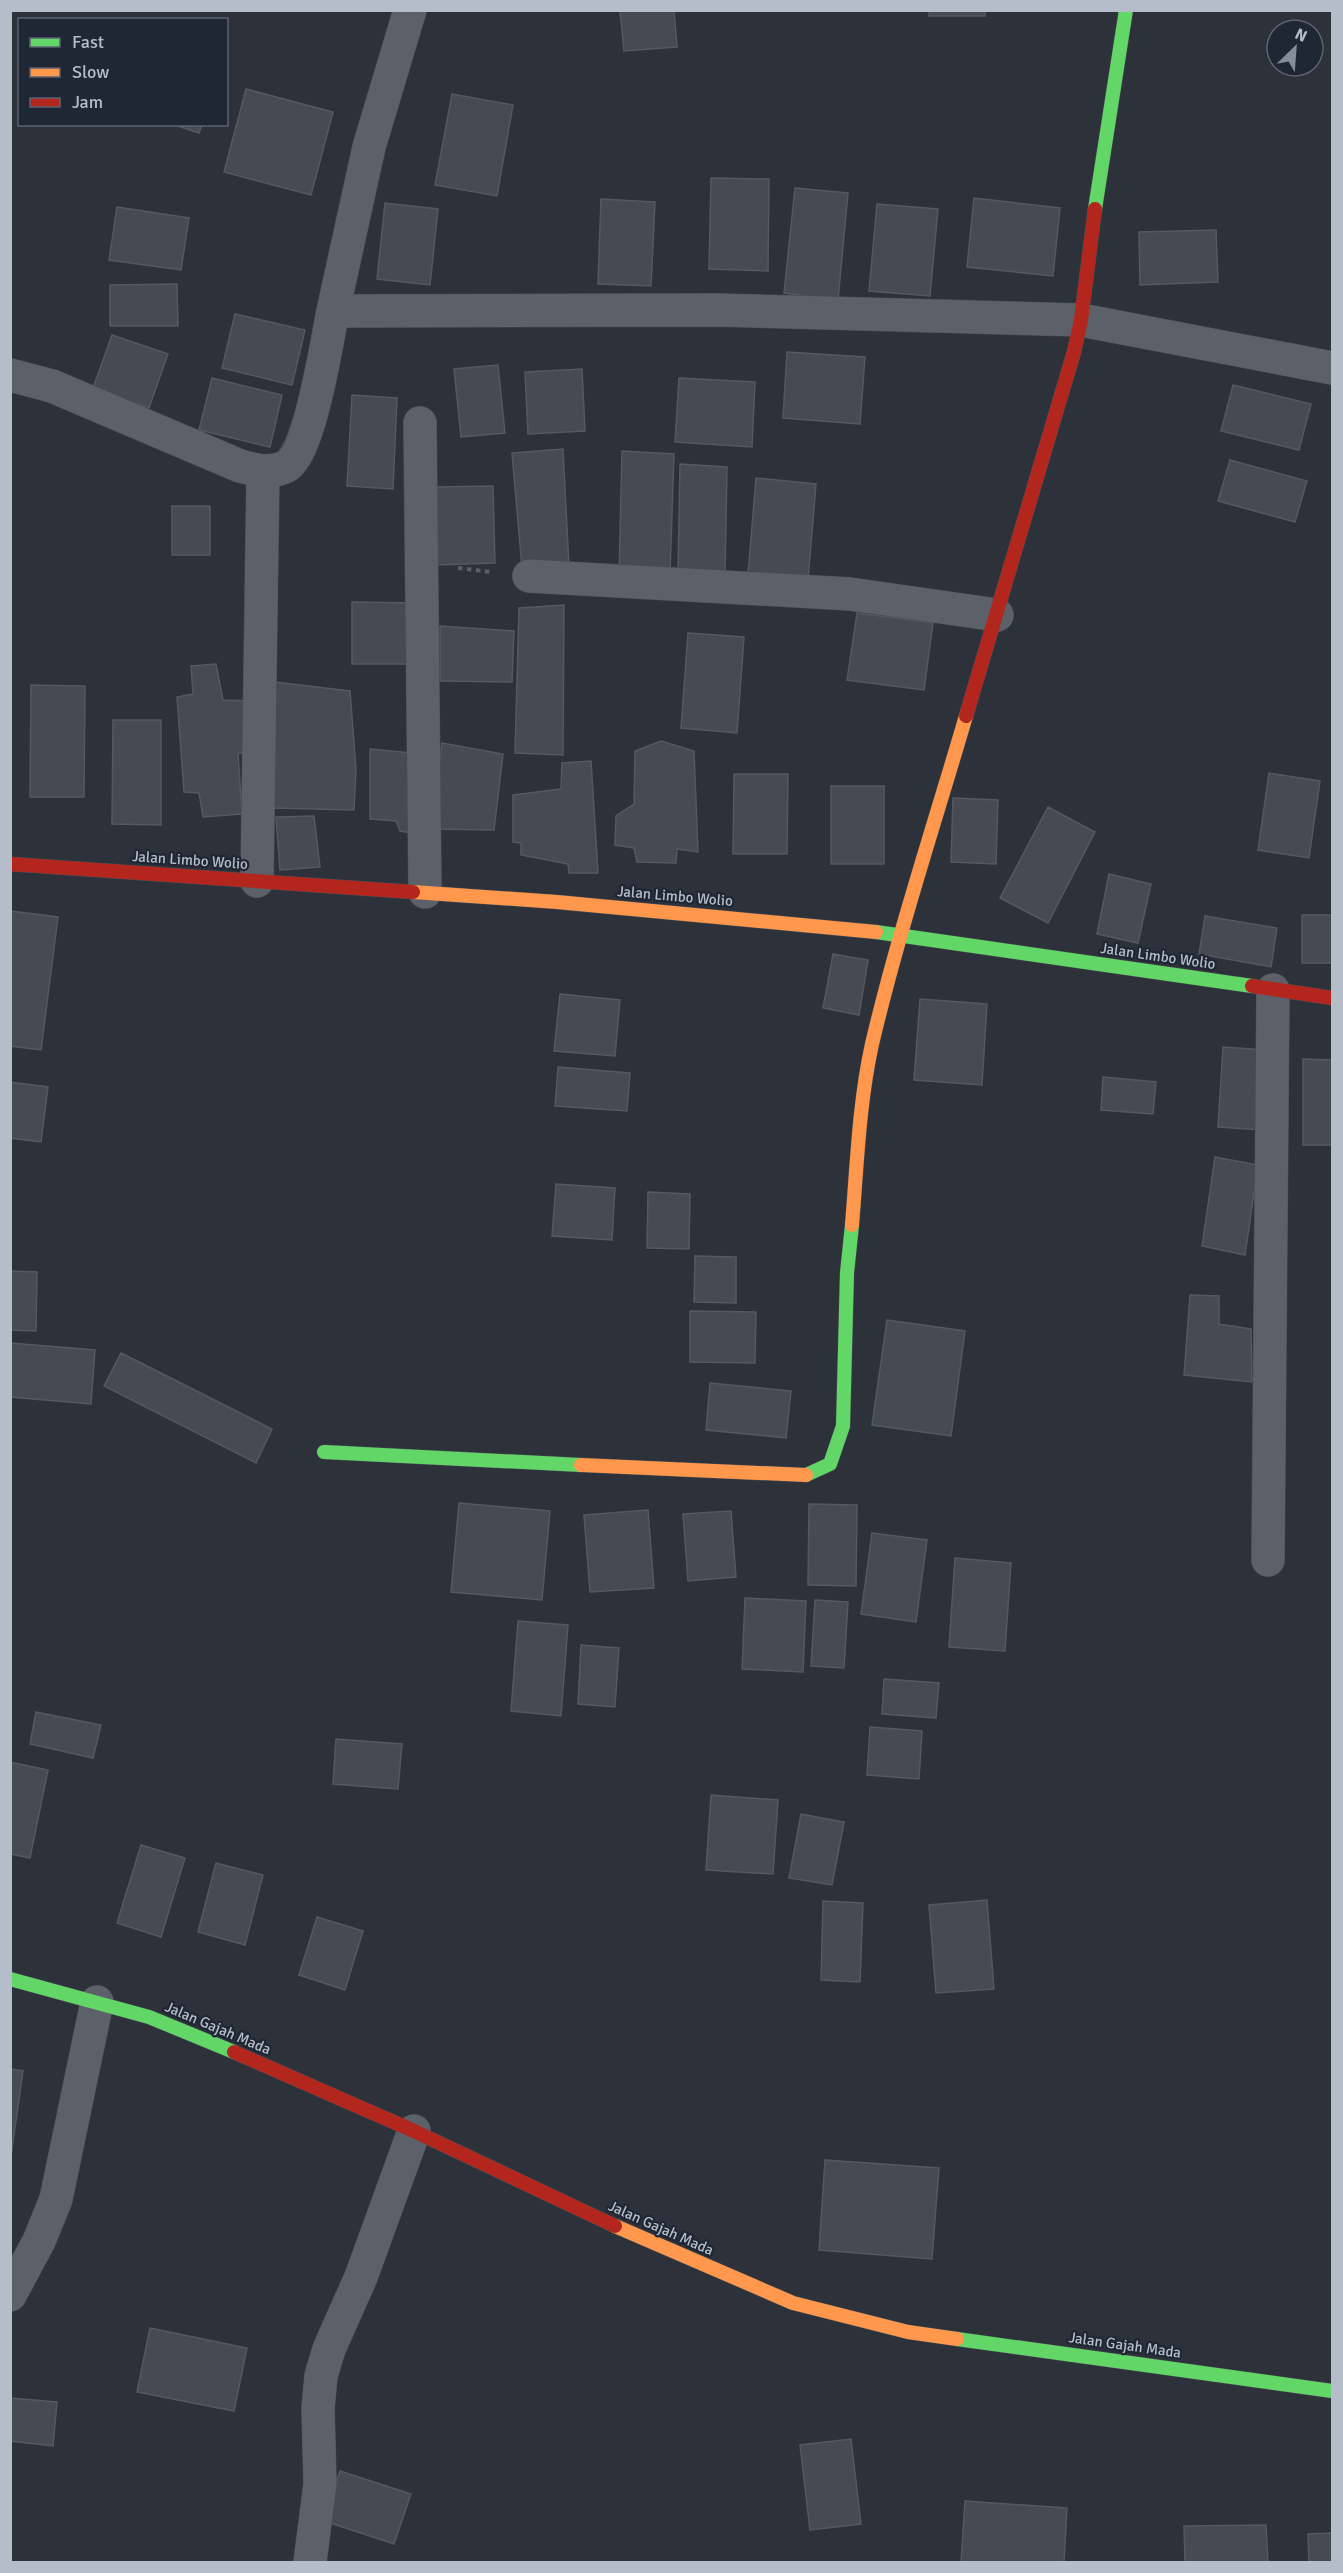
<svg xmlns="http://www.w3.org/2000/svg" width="1343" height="2573" font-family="Signika,sans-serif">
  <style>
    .building { fill: #464a52; stroke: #545961; stroke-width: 1.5 }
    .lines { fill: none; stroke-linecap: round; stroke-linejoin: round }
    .street-casing { stroke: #484c52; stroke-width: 34 }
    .fast-casing { stroke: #484c52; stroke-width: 15 }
    .slow-casing { stroke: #484c52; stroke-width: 15 }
    .jam-casing { stroke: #484c52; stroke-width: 15 }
    .path { stroke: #595f65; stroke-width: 4; stroke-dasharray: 4.5 4.5; stroke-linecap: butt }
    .street { stroke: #5c6068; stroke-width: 33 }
    .fast { stroke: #63d668; stroke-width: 14 }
    .slow { stroke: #ff974d; stroke-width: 14 }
    .jam { stroke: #b3261e; stroke-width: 14 }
    .labels { text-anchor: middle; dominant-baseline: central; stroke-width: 4.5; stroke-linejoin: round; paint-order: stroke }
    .street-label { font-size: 15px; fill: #b6bdca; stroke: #1f2735 }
  </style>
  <rect width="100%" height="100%" fill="#2c313a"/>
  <!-- building -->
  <path class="building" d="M 620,10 L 674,10 L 677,47 L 624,51 Z
    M 929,10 L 985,10 L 985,16 L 929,16 Z
    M 246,89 L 333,112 L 311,195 L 224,172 Z
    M 452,94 L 513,105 L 497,196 L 435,185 Z
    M 172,124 L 202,124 L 199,133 Z
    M 711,178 L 769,179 L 768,271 L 709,269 Z
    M 795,188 L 848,193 L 838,300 L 784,293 Z
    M 974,198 L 1060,208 L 1053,276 L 967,267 Z
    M 601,199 L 655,202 L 651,286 L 598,284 Z
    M 385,203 L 438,209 L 430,285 L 377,279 Z
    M 877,204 L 938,209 L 930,296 L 869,291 Z
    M 117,207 L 189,218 L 181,270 L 109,260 Z
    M 1216,230 L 1218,282 L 1140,285 L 1139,232 Z
    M 177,284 L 178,326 L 110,326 L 110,285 Z
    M 235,314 L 305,330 L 292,385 L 222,368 Z
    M 112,335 L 168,354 L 149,408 L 93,388 Z
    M 787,352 L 865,357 L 860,424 L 783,418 Z
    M 498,365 L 505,433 L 461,437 L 454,369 Z
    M 582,369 L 585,431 L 528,434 L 525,372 Z
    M 212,378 L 282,395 L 270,447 L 199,430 Z
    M 679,378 L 755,382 L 752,447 L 675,442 Z
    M 1233,385 L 1311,404 L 1299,450 L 1221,431 Z
    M 352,395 L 397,398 L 393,489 L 347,486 Z
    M 563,449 L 569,567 L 522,568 L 512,453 Z
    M 622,451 L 674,454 L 670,574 L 619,576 Z
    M 1230,460 L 1307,481 L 1295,522 L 1218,501 Z
    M 680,464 L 727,467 L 725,574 L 678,572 Z
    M 756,478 L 816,484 L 808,580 L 748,574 Z
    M 493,486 L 495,563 L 436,565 L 434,487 Z
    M 172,506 L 210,506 L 210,555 L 172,555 Z
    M 352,602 L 418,603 L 417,664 L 352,664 Z
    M 564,605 L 563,755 L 515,753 L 519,608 Z
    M 857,613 L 933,623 L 924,690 L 847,680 Z
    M 440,626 L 514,631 L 512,682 L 440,681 Z
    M 688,633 L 744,637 L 737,733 L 681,728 Z
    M 216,664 L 223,700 L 254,701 L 248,750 L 238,754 L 242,814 L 203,817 L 199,793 L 184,792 L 177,697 L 193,694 L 191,666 Z
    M 275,682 L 350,691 L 356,769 L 354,810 L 271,808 Z
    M 31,685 L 85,686 L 84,797 L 30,797 Z
    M 113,720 L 161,720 L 161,825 L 112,824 Z
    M 661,741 L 694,751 L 698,852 L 677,849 L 676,863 L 637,862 L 634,848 L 615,845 L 616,816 L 634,804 L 635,751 Z
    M 442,743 L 503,754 L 494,830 L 432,829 Z
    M 370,749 L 422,754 L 416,834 L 400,831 L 396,821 L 370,819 Z
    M 591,761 L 598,873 L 569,873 L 568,864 L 521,855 L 521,843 L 513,842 L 513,795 L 561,789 L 562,763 Z
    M 1269,773 L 1320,781 L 1309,858 L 1258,850 Z
    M 734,774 L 788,774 L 787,854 L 733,854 Z
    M 831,786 L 884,786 L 884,864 L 831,864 Z
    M 953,798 L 998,800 L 996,864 L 951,862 Z
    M 1048,807 L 1095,832 L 1048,923 L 1000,898 Z
    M 314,816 L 320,867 L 280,870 L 276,817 Z
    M 1109,874 L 1151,884 L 1138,943 L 1097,934 Z
    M 10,911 L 58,917 L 41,1050 L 10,1046 Z
    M 1302,915 L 1332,915 L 1332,963 L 1302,963 Z
    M 1205,916 L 1277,928 L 1271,967 L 1199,954 Z
    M 833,954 L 868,960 L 859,1015 L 823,1008 Z
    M 560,994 L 620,1000 L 615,1056 L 554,1051 Z
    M 920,999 L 987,1004 L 982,1085 L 914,1080 Z
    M 1223,1047 L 1266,1050 L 1262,1130 L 1218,1127 Z
    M 1303,1059 L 1332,1060 L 1332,1145 L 1303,1145 Z
    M 558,1067 L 630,1073 L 627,1111 L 555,1106 Z
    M 1103,1077 L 1156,1082 L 1153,1114 L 1101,1110 Z
    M 10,1082 L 48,1087 L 41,1142 L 10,1138 Z
    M 1215,1157 L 1258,1165 L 1245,1255 L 1202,1246 Z
    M 556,1184 L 615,1188 L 612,1240 L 552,1236 Z
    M 648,1192 L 690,1194 L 689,1249 L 647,1248 Z
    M 695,1256 L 736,1257 L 736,1303 L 694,1302 Z
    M 10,1271 L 37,1272 L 36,1331 L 10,1330 Z
    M 1190,1295 L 1219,1296 L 1219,1324 L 1251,1329 L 1252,1382 L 1184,1375 Z
    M 690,1311 L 756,1312 L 755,1363 L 690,1362 Z
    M 887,1320 L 965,1331 L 951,1436 L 872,1425 Z
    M 10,1343 L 95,1350 L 91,1404 L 10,1397 Z
    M 121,1353 L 272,1429 L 256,1463 L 104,1386 Z
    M 710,1383 L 791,1391 L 786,1438 L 706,1430 Z
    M 459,1503 L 550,1511 L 542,1600 L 451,1592 Z
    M 809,1504 L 857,1505 L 856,1586 L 808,1585 Z
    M 648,1510 L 654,1588 L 590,1592 L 584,1515 Z
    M 731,1511 L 736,1577 L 688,1581 L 683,1514 Z
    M 872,1533 L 927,1540 L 916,1622 L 861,1614 Z
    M 955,1558 L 1011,1563 L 1005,1651 L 949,1647 Z
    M 745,1598 L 806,1601 L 803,1672 L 742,1669 Z
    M 815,1600 L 848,1602 L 844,1668 L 811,1666 Z
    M 518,1621 L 568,1625 L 561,1716 L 511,1711 Z
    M 581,1645 L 619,1648 L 615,1707 L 578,1704 Z
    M 884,1679 L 939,1683 L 936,1718 L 882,1714 Z
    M 36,1712 L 101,1725 L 93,1758 L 30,1744 Z
    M 870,1727 L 922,1731 L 919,1779 L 867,1775 Z
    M 336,1739 L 402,1744 L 398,1789 L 333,1784 Z
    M 10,1762 L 48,1770 L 30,1858 L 10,1854 Z
    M 711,1795 L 778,1800 L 773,1874 L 706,1870 Z
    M 801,1814 L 844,1822 L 832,1885 L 789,1878 Z
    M 141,1845 L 185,1858 L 161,1937 L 117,1923 Z
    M 216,1863 L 263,1875 L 245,1945 L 198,1932 Z
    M 987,1900 L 994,1989 L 936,1993 L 929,1905 Z
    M 823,1901 L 863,1903 L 860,1982 L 821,1980 Z
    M 317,1917 L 363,1931 L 345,1990 L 299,1975 Z
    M 10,2069 L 23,2071 L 10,2163 Z
    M 825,2160 L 939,2168 L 932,2259 L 819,2250 Z
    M 150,2328 L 247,2348 L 234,2411 L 137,2392 Z
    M 10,2398 L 57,2402 L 53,2446 L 10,2441 Z
    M 851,2439 L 861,2524 L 810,2530 L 800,2445 Z
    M 340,2471 L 411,2494 L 394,2544 L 324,2521 Z
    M 965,2501 L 1067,2508 L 1064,2562 L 961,2562 Z
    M 1266,2525 L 1268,2562 L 1185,2562 L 1184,2526 Z
    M 1332,2533 L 1332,2562 L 1309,2562 L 1308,2534 Z"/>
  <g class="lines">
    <defs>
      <path id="street" d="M 410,10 L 369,147 L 333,311 L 716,310 L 1081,320 L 1332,368
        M 10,375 L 52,386 L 240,466 C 256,470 269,474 285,467 C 310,455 327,340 333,311
        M 420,423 L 425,892
        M 529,576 L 850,594 L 997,615
        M 257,881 L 263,472
        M 1268,1560 L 1273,990
        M 10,2295 L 39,2241 L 56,2199 L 97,2002
        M 310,2562 L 320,2484 L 318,2408 L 321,2376 L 329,2349 L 361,2277 L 414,2131"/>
      <path id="fast" d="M 1095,209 L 1126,10
        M 876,932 L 1252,986
        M 324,1452 L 581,1465
        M 806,1475 L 830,1464 L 843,1426 L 847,1273 L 852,1225
        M 10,1979 L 149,2017 L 234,2052
        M 957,2339 L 1332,2391"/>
      <path id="slow" d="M 413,892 L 557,902 L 876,932
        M 852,1225 C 857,1165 859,1103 872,1044 C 898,934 934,825 966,716
        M 581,1465 L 806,1475
        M 615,2226 L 793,2303 L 908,2332 L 957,2339"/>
      <path id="jam" d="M 966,716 L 1074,352 L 1081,320 L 1095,209
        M 10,864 L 413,892
        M 1252,986 L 1332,998
        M 234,2052 L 414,2131 L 615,2226"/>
    </defs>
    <!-- street casing -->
    <use href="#street" class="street-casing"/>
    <!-- fast casing -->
    <use href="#fast" class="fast-casing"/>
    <!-- slow casing -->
    <use href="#slow" class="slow-casing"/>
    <!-- jam casing -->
    <use href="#jam" class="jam-casing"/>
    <!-- path -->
    <path class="path" d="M 458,568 L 492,572"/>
    <!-- street -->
    <use href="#street" class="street"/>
    <!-- fast -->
    <use href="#fast" class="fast"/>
    <!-- slow -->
    <use href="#slow" class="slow"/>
    <!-- jam -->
    <use href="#jam" class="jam"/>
  </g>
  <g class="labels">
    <!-- street labels -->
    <g class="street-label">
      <text transform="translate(190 860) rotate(4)">Jalan Limbo Wolio</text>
      <text transform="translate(675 896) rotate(5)">Jalan Limbo Wolio</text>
      <text transform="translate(1158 956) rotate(8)">Jalan Limbo Wolio</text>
      <text transform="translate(218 2028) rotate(23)">Jalan Gajah Mada</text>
      <text transform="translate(661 2228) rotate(24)">Jalan Gajah Mada</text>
      <text transform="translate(1125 2345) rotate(8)">Jalan Gajah Mada</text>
    </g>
  </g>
  <!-- border -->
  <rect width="1343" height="2573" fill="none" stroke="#b6bdca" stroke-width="24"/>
  <!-- legend -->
  <rect x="18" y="18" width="210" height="108" fill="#1f2735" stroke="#5b6371" stroke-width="1.5"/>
  <rect x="30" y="38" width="30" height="9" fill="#63d668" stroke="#5b6371" stroke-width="1.5"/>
  <text x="72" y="48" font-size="18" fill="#b6bdca">Fast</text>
  <rect x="30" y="68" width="30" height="9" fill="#ff974d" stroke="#5b6371" stroke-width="1.5"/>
  <text x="72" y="78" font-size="18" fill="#b6bdca">Slow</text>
  <rect x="30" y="98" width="30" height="9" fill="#b3261e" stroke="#5b6371" stroke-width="1.5"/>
  <text x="72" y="108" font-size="18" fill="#b6bdca">Jam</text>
  <!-- north arrow -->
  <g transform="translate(1295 48) rotate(25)"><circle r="28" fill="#1f2735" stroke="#5b6371" stroke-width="1.5"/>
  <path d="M0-4.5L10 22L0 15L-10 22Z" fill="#868c98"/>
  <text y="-9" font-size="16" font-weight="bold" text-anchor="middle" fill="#b6bdca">N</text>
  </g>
</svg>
